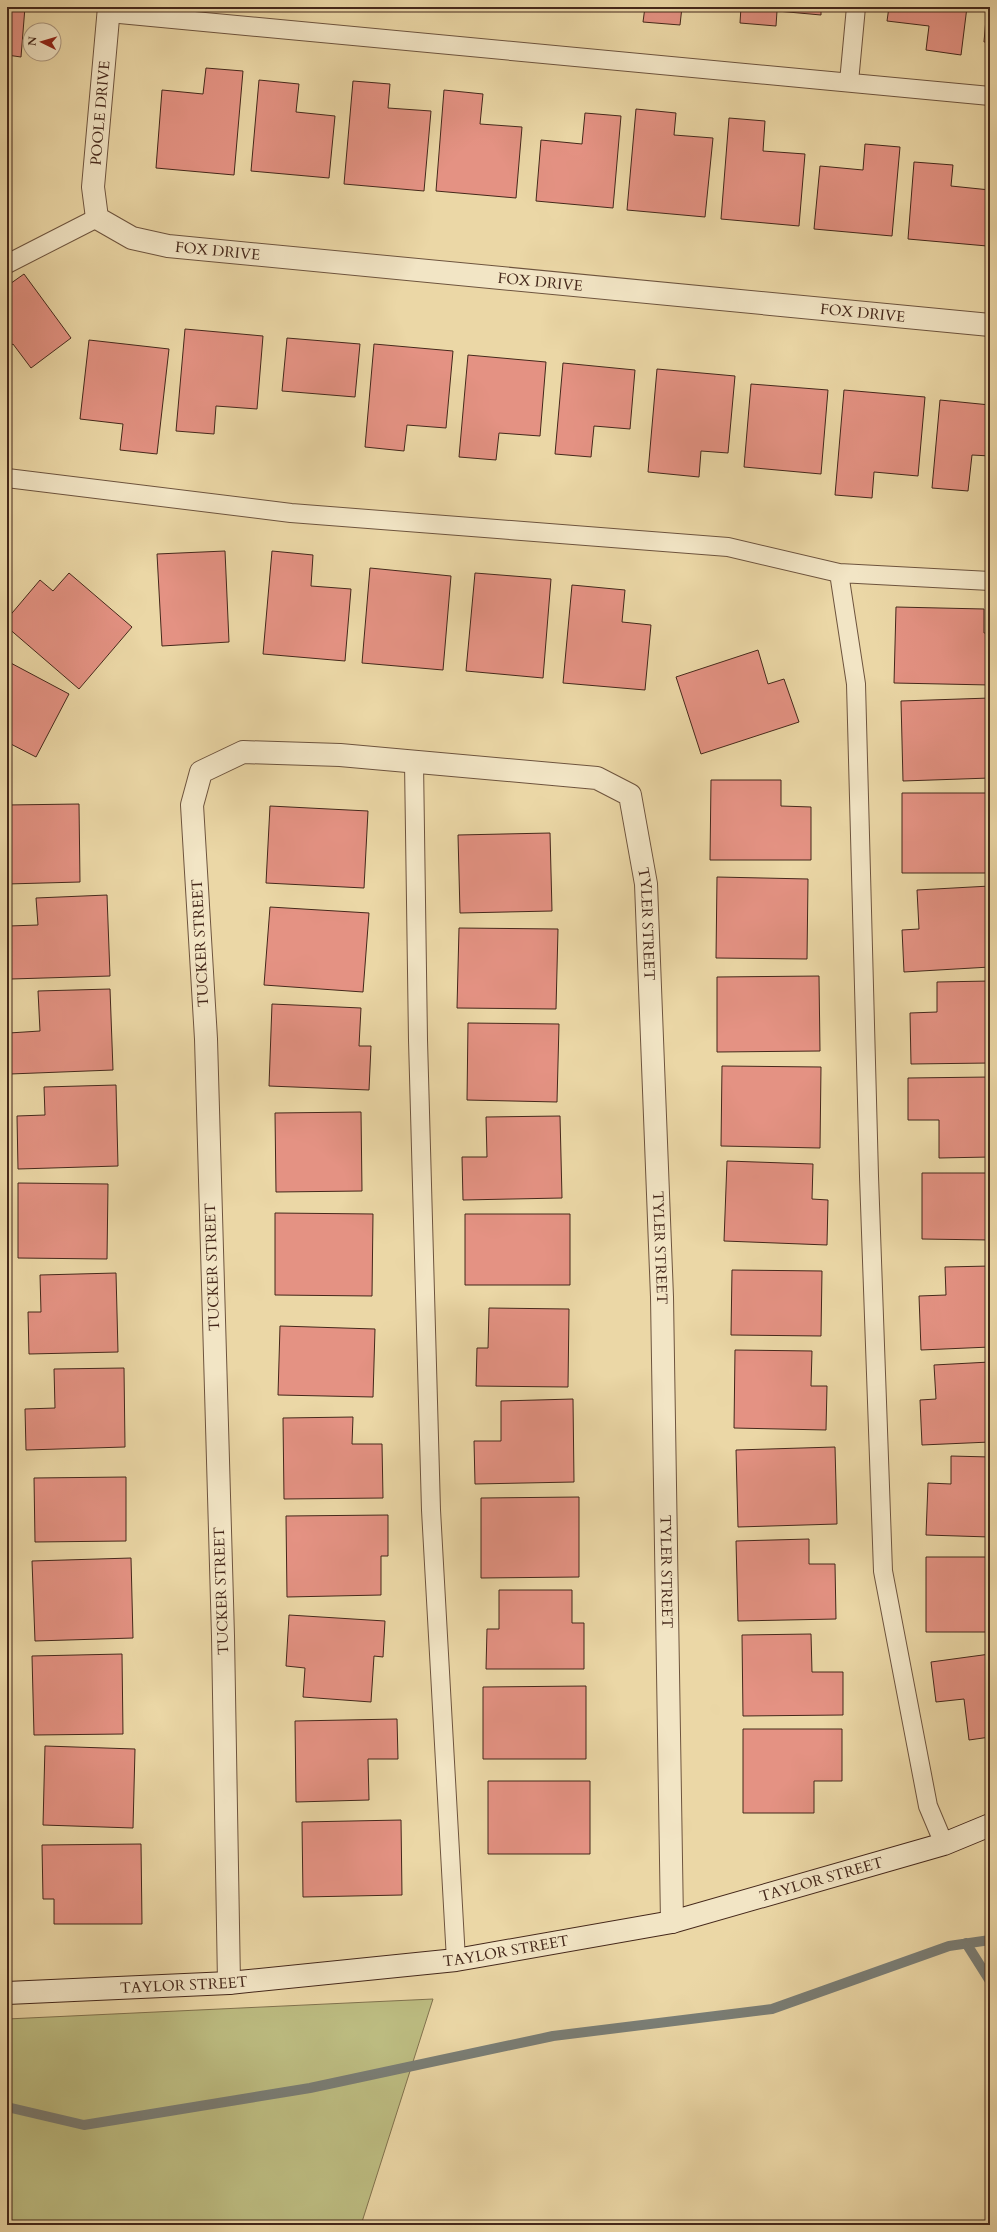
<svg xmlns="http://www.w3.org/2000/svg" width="997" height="2232" font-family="Cardo,serif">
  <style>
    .green { fill: #bdbd82; stroke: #81724e }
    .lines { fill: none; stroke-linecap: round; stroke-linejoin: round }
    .stream { stroke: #7a7e76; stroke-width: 10 }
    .building { fill: #e49283; stroke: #45281b }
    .lane-casing { stroke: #6e543e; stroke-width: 20 }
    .street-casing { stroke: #6e543e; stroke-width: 24 }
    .secondary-casing { stroke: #45281b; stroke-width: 24 }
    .lane { stroke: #f2e5c5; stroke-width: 18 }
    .street { stroke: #f2e5c5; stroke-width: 22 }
    .secondary { stroke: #f2e5c5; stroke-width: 22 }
    .labels { text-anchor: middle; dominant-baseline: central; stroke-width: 3; stroke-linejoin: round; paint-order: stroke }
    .street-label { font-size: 15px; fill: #45281b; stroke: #f2e5c5 }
  </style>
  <rect width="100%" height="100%" fill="#ebd7a6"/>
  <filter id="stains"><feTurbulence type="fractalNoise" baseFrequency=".005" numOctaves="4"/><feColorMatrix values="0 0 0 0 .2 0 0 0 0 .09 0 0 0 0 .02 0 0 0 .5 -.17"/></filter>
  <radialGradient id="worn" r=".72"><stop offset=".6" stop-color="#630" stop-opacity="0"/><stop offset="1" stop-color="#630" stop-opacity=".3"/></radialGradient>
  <!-- green -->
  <path class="green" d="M 433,1999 L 361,2225 L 7,2225 L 7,2019 Z"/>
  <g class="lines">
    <!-- stream -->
    <path class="stream" d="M 966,1943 L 990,1981
      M 7,2107 L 84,2125 L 310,2088 L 553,2036 L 772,2009 L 949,1946 L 990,1940"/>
  </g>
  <!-- building -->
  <path class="building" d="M 7,7 L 25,7 L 21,57 L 7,55 Z
    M 645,7 L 682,7 L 680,25 L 643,22 Z
    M 741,7 L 821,7 L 821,15 L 777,11 L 776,26 L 740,23 Z
    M 889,7 L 967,7 L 961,55 L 926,50 L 929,26 L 887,21 Z
    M 987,7 L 990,7 L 990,42 L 984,42 Z
    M 206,68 L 243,71 L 234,175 L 156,168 L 162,90 L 203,94 Z
    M 259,80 L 299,84 L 296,112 L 335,116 L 329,178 L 251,171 Z
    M 353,81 L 390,84 L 388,108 L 431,111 L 424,191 L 344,184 Z
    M 444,90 L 483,94 L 480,124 L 522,127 L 516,198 L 436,191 Z
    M 7,100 L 11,100 L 7,133 Z
    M 636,109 L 676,113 L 674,135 L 713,138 L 705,217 L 627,210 Z
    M 585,113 L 621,116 L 613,208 L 536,201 L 541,140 L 582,144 Z
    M 729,118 L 765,121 L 763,151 L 805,154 L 799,226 L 721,219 Z
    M 865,144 L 900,147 L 892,236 L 814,229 L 820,166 L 863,170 Z
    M 914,162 L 953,165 L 951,186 L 990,190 L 987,246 L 908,239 Z
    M 24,274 L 71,338 L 31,368 L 13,344 L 7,348 L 7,286 Z
    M 185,329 L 263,336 L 257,409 L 216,406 L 214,434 L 176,431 Z
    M 287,338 L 360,344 L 355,397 L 282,391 Z
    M 89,340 L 169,349 L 157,454 L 120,450 L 123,424 L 80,419 Z
    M 374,344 L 453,351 L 446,428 L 407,425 L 404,451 L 365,447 Z
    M 468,355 L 546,362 L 540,436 L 499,433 L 496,460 L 459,457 Z
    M 563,363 L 635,370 L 630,429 L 594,426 L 591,457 L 555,454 Z
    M 657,369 L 735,376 L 728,453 L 701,451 L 699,477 L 648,472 Z
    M 751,384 L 828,390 L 821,474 L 744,467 Z
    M 844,390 L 925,397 L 918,476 L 874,472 L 872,498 L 835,495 Z
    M 940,400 L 990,405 L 990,456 L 972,455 L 968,491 L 932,488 Z
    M 225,551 L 229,642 L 162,646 L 157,554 Z
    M 272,551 L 313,555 L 311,586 L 351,589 L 345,661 L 263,654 Z
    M 370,568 L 451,576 L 443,670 L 362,663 Z
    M 69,573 L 132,627 L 79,689 L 7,627 L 7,619 L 40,580 L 53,591 Z
    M 475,573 L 551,579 L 543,678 L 466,671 Z
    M 572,585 L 625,590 L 622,622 L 651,625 L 645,690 L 563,683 Z
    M 896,607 L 984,609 L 984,633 L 990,633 L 990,685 L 894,683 Z
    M 758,650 L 768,684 L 784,679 L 799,722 L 701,754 L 676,677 Z
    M 7,661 L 69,694 L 36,757 L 7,742 Z
    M 990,698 L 990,778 L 903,781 L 901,701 Z
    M 711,780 L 781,780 L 781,806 L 811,807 L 811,860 L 710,860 Z
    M 902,793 L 990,793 L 990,873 L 902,873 Z
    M 79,804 L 80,882 L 7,884 L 7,805 Z
    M 270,806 L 368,811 L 364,888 L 266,883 Z
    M 550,833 L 552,911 L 460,913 L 458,835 Z
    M 717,877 L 808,879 L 807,959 L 716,958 Z
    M 990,886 L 990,967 L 904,972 L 902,930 L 919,929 L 917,890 Z
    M 107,895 L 110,976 L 11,979 L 9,926 L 38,925 L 36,898 Z
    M 270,907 L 369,913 L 363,992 L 264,985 Z
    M 459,928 L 558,929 L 556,1009 L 457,1008 Z
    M 819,976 L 820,1051 L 717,1052 L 717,977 Z
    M 990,981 L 990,1063 L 911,1064 L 910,1013 L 937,1012 L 937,982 Z
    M 110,989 L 113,1070 L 10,1074 L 9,1033 L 40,1031 L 38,991 Z
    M 272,1004 L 361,1008 L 359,1046 L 371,1046 L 369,1090 L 269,1086 Z
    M 468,1023 L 559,1024 L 557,1102 L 467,1100 Z
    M 722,1066 L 821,1067 L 820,1148 L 721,1146 Z
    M 990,1077 L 990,1157 L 939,1158 L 939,1120 L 908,1120 L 908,1078 Z
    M 116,1085 L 118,1166 L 18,1169 L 17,1116 L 45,1115 L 44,1087 Z
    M 361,1112 L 362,1191 L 276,1192 L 275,1113 Z
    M 560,1116 L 562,1198 L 463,1200 L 462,1157 L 487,1157 L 486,1117 Z
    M 727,1161 L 813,1164 L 812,1199 L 828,1200 L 827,1245 L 724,1241 Z
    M 922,1173 L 990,1173 L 990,1240 L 922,1239 Z
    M 18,1183 L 108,1184 L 107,1259 L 18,1258 Z
    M 275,1213 L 373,1214 L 372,1296 L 275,1295 Z
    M 465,1214 L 570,1214 L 570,1285 L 465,1285 Z
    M 990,1266 L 990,1347 L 921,1350 L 919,1296 L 946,1295 L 945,1267 Z
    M 732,1270 L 822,1271 L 821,1336 L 731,1335 Z
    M 116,1273 L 118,1352 L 29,1354 L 28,1312 L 41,1312 L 40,1275 Z
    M 489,1308 L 569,1309 L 568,1387 L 476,1386 L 477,1348 L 488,1348 Z
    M 280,1326 L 375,1329 L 373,1397 L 278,1395 Z
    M 735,1350 L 812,1351 L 811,1386 L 827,1386 L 826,1430 L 734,1428 Z
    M 990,1362 L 990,1442 L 922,1445 L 920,1400 L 936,1399 L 934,1365 Z
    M 124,1368 L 125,1447 L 26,1450 L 25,1409 L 55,1408 L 54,1369 Z
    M 573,1399 L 574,1482 L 475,1484 L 474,1441 L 501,1441 L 501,1401 Z
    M 353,1417 L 352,1444 L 382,1444 L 383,1498 L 284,1499 L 283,1418 Z
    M 835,1447 L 837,1524 L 738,1527 L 736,1450 Z
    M 951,1456 L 990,1457 L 990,1537 L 926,1535 L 928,1483 L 951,1484 Z
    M 126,1477 L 126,1541 L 35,1542 L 34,1478 Z
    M 579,1497 L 579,1577 L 481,1578 L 481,1498 Z
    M 388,1515 L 388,1556 L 381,1556 L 381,1595 L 287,1597 L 286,1516 Z
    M 809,1539 L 809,1564 L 835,1564 L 836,1619 L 738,1621 L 736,1541 Z
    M 926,1557 L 990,1557 L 990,1632 L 926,1632 Z
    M 131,1558 L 133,1638 L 35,1641 L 32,1561 Z
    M 499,1590 L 572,1590 L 572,1623 L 584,1623 L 584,1669 L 486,1669 L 487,1629 L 499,1629 Z
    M 289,1615 L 385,1621 L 383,1657 L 374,1656 L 371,1702 L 303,1697 L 305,1668 L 286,1666 Z
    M 811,1634 L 812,1672 L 843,1672 L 843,1715 L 743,1716 L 742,1635 Z
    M 122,1654 L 123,1734 L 34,1735 L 32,1656 Z
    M 990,1654 L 990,1737 L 969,1740 L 964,1699 L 936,1702 L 931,1662 Z
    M 586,1686 L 586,1759 L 483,1759 L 483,1687 Z
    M 397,1719 L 398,1759 L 368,1759 L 369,1800 L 296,1802 L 295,1721 Z
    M 743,1729 L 842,1729 L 842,1781 L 814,1781 L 814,1813 L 743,1813 Z
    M 45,1746 L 135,1749 L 133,1828 L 43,1825 Z
    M 488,1781 L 590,1781 L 590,1854 L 488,1854 Z
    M 401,1820 L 402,1895 L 303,1897 L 302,1822 Z
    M 141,1844 L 142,1924 L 54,1924 L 54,1899 L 43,1899 L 42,1845 Z"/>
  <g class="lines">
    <defs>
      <path id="lane" d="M 109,13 L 990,96
        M 849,82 L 856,7
        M 7,264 L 97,218
        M 7,478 L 291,513 L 728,547 L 839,573 L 856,684 L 869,1176 L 883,1571 L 928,1806 L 944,1844
        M 839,573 L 990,581
        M 414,762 L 418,1040 L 431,1510 L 456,1960"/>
      <g id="street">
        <path id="s1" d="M 109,7 L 93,187 L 97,218 L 132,238 L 168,246 L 990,325"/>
        <path id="s2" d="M 229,1983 L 223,1636 L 206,1039 L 192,805 L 201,772 L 243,752 L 340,755 L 597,778 L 630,795 L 646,884 L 662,1297 L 672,1922"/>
      </g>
      <g id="secondary">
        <path id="s3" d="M 7,1993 L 229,1983 L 456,1960 L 672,1922 L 944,1844 L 990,1825"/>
      </g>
    </defs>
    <!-- lane casing -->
    <use href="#lane" class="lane-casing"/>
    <!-- street casing -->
    <use href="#street" class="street-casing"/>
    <!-- secondary casing -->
    <use href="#secondary" class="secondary-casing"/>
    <!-- lane -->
    <use href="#lane" class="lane"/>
    <!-- street -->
    <use href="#street" class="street"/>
    <!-- secondary -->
    <use href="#secondary" class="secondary"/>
  </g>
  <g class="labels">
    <!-- street labels -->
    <g class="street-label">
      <text transform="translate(100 113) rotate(-85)">POOLE DRIVE</text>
      <text stroke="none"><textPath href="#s1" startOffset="339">FOX DRIVE</textPath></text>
      <text stroke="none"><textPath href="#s1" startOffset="663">FOX DRIVE</textPath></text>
      <text stroke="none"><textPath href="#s1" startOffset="987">FOX DRIVE</textPath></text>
      <text stroke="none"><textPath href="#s2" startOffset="1782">TYLER STREET</textPath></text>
      <text transform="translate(200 943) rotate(-93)">TUCKER STREET</text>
      <text stroke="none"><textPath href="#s2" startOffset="2106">TYLER STREET</textPath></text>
      <text transform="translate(212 1267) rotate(-92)">TUCKER STREET</text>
      <text stroke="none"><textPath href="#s2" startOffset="2430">TYLER STREET</textPath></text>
      <text transform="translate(221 1591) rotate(-92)">TUCKER STREET</text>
      <text stroke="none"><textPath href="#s3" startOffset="825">TAYLOR STREET</textPath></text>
      <text stroke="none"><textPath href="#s3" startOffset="501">TAYLOR STREET</textPath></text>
      <text stroke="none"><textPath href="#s3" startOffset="177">TAYLOR STREET</textPath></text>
    </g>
  </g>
  <!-- margin -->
  <rect width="997" height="2232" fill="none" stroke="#ebd7a6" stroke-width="24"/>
  <rect x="8" y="8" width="981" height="2216" fill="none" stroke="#45281b" stroke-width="2"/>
  <rect x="12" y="12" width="973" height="2208" fill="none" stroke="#45281b"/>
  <!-- north arrow -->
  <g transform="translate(42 42) rotate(275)"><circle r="19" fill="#f2e5c5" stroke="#ad9981"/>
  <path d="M0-3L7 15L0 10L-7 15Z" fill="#8f2418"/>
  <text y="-6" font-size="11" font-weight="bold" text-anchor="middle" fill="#45281b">N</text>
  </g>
  <rect width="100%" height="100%" filter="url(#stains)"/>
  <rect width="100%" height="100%" fill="url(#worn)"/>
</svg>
